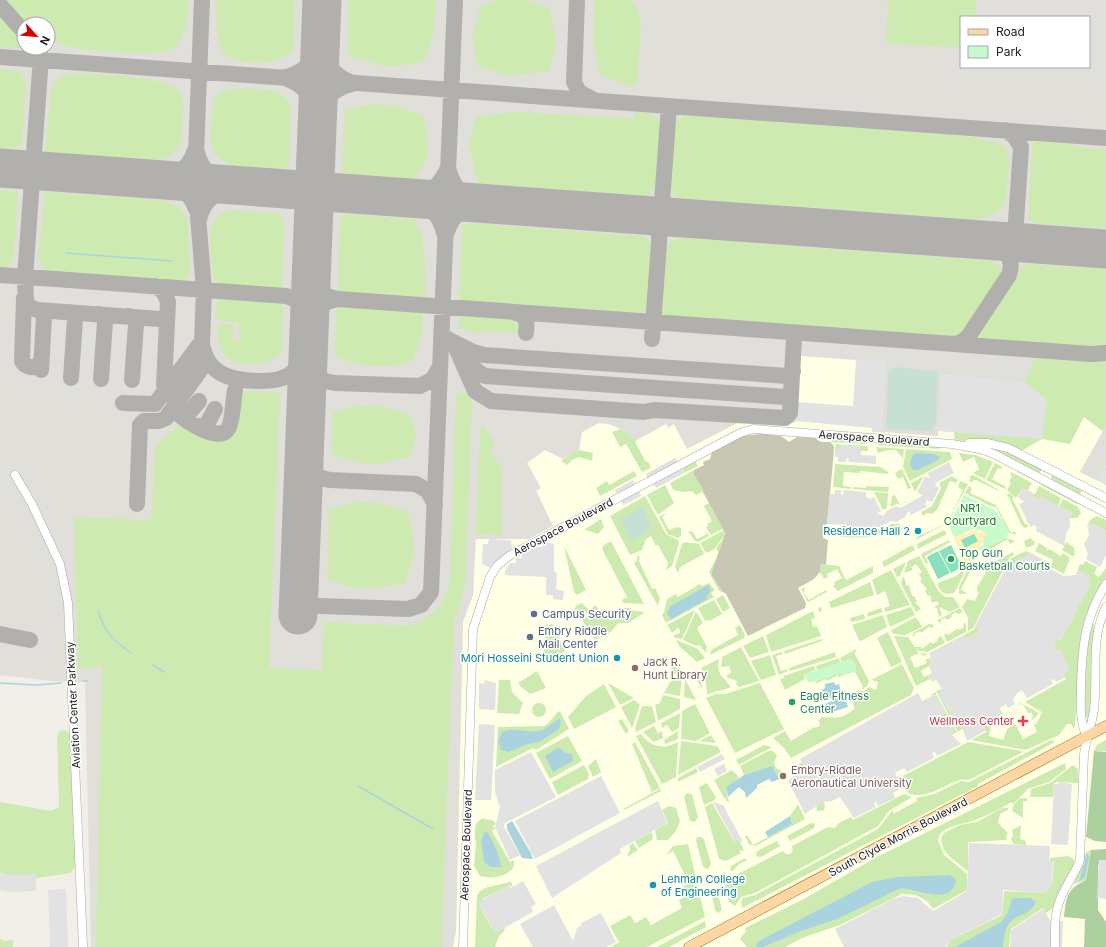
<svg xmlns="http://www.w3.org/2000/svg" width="1106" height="947" font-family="Inter,sans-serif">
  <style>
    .education { fill: #ffffe5 }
    .airport { fill: #e1dfda; fill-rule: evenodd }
    .construction { fill: #c7c7b4 }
    .grass { fill: #cdebb0 }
    .forest { fill: #add19e }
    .wetland { fill: #c6e0d4 }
    .sand { fill: #fff1ba }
    .park { fill: #c8facc }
    .pitch { fill: #88e0be }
    .parking { fill: #e2e2e2 }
    .water { fill: #aad3df }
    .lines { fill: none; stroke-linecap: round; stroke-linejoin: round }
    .stream { stroke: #aad3df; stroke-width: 1.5 }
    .taxiway { stroke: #b1b0ac; stroke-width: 16 }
    .runway { stroke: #b1b0ac; stroke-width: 39 }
    .minor-casing { stroke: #a9a9a9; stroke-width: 9 }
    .major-casing { stroke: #a06b00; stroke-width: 11 }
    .minor { stroke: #fff; stroke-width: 8 }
    .major { stroke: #fcd6a4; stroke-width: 10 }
    .culture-dot { fill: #0f9aa8; stroke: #fff; stroke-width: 1.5 }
    .leisure-dot { fill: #2e9e5b; stroke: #fff; stroke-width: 1.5 }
    .service-dot { fill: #5c6f8a; stroke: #fff; stroke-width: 1.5 }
    .education-dot { fill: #8d6e63; stroke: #fff; stroke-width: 1.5 }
    .health-dot { fill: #e0444e; stroke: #fff; stroke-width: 1.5 }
    .labels { text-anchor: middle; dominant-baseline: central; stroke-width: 3; stroke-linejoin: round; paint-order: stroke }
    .street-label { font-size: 11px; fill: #222; stroke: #fff }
    .park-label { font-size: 11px; fill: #0c8416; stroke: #fff }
    .culture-label { font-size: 11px; fill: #0d838f; stroke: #fff; text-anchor: end }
    .leisure-label { font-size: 11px; fill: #27864d; stroke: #fff; text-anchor: start }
    .service-label { font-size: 11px; fill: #4e5e75; stroke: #fff; text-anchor: start }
    .education-label { font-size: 11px; fill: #785e54; stroke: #fff; text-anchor: start }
    .health-label { font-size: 11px; fill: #be3a42; stroke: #fff; text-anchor: end }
  </style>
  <rect width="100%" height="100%" fill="#f2efe9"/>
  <!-- education -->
  <path class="education" d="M 801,356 L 886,362 L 942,375 L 1025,383 L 1078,423 L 1084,417 L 1103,431 L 1080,472 L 1098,481 L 1106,465 L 1106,947 L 453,947 L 456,930 L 463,621 L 473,595 L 476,539 L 553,526 L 536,490 L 541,488 L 527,463 L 545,450 L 571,453 L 579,450 L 582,432 L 599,423 L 609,424 L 623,430 L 637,440 L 666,424 L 674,424 L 687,448 L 745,419 L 795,423 Z"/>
  <!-- airport -->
  <path class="airport" d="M 0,0 L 1106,0 L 1106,465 L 1098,481 L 1080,472 L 1103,431 L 1084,417 L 1078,423 L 1025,383 L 942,375 L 938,436 L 881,432 L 886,362 L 801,356 L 795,423 L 745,419 L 687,449 L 674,424 L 668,428 L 666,424 L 637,440 L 623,430 L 609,424 L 599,423 L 582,432 L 579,450 L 571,453 L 563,459 L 545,450 L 527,463 L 541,488 L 536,491 L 553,526 L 529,539 L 476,539 L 473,595 L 463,622 L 456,930 L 453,947 L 91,947 L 85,682 L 52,681 L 0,675 ZM 961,17 L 1089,17 L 1089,67 L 961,67 ZM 24,24 L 48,24 L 48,48 L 24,48 Z"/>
  <!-- construction -->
  <path class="construction" d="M 761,434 L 781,436 L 789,442 L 797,437 L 815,438 L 821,442 L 830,442 L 834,446 L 833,462 L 827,524 L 823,525 L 823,538 L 828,540 L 826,565 L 821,564 L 820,572 L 814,579 L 798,588 L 806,603 L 805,608 L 748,636 L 726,594 L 720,590 L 711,574 L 725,533 L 693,473 L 694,470 L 704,465 L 703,462 L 710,459 L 712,452 L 742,436 Z"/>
  <!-- grass -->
  <path class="grass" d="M 5,0 L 188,0 C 188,17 187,35 173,48 C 162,58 80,50 64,46 C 59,44 53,40 48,37 L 48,24 L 28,24 L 16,14 Z
    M 215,0 L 295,0 L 294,47 C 285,68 231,68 221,49 C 215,38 217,13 215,0 Z
    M 348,0 L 436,0 L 434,32 L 425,60 L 400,66 L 383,66 L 348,55 Z
    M 502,0 L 526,0 L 550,8 L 556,45 L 549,71 L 508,76 L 477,66 L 472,36 L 481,5 Z
    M 594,0 L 631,0 L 637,9 L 641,23 L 637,85 L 631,86 L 600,75 L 593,41 Z
    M 976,0 L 975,17 L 961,17 L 961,48 L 886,43 L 888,1 L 879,0 Z
    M 0,13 L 24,41 L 24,46 L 19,48 L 0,47 Z
    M 0,68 L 20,72 L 26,83 L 22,143 L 19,147 L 0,148 Z
    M 80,73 C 96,73 170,78 178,90 C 186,101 183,113 182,126 C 181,145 180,150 162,160 L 45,153 L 51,90 C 57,75 65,75 80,73 Z
    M 236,88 C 253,89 285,86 291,107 L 289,165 L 287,169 L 233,166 L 222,161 L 215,154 L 210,139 L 213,101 L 222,91 Z
    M 375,104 L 396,106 L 423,116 C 427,134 434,160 416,173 L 419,179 L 348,174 L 342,171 L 345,110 Z
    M 511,112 L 634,118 L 635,112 C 647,113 658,112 661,126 L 655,188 L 651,193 L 645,196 L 477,183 L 478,177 L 475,175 L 469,143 L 476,117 Z
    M 686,115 L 954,135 C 965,136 996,140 1004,147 C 1011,153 1009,165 1008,173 C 1007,203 1004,218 970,219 L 679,198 L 672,193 L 670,187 L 674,127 L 679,118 Z
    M 1039,141 L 1106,150 L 1106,228 L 1036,224 L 1028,219 L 1032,146 L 1034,142 Z
    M 0,190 L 18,192 L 14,256 C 12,263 7,269 0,269 Z
    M 45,192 L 162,200 L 178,206 L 187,217 L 190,275 L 179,283 L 167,283 L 49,273 L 44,269 L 38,257 Z
    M 231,210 L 277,213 L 282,216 L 284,223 L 282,288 C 273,292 228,289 219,284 C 215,281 214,278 213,273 C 211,250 201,217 231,210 Z
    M 345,214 L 416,219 L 416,225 C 427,233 425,283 425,298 L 423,300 L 343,295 L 338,292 L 340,217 Z
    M 467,223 L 642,236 L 650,241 L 653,249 L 647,309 L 643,314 L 635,316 L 459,302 L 462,225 Z
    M 681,238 L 993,261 L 1001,268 L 1002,275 L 963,334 L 955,339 L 670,319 L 662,314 L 660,307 L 664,251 L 668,243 Z
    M 1028,264 L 1106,269 L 1106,345 L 1064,347 L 982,341 L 978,339 L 978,332 L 1020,270 Z
    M 224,297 L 276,301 L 283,304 L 282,348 C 277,367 238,368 226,357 C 219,349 218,337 217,327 L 221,324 L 233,325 L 233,341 L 240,340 L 241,331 L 239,331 L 239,322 L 220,321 L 215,318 L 216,304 Z
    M 346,306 L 423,312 L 422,333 L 413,360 C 388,372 360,365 335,357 L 336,310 L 339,307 Z
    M 466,314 C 482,315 520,311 520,333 L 487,331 L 477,333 L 458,328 L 460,315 Z
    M 1035,356 L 1088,362 L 1106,359 L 1106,426 L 1103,431 L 1084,417 L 1070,444 L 1042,439 L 1021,451 L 985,440 L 957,441 L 954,439 L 954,432 L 1047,400 L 1025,383 Z
    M 245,391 L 280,392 L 269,668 L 322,670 L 324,622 L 409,626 L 419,622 L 426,618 L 440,606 L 447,591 L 450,578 L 456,393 L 468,394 L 472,403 L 465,587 L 454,622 L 441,947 L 96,947 L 102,666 L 78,669 L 74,517 L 151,520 L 155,448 L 162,439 L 182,424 C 194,430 226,452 234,429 C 237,418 238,406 239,395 Z
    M 375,405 L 411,415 L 416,436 L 410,457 L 376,464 L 360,463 L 331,454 L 333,412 L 359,406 Z
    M 483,425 L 494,442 L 491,454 L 501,466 L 502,535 L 476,534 L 480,428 Z
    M 621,429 L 637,440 L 635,442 L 646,462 L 648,461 L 651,468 L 642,472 L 626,444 L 620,447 L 612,432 Z
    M 834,439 L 865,442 L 868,444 L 830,442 Z
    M 880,443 L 940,447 L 940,449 L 877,445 Z
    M 836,444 L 868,446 L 868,451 L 861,451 L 861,447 L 839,445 L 839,450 L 835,450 Z
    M 876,447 L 904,449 L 903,458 L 896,450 L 888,450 L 878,453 Z
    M 988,448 C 1005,446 1026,461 1041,469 L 1041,472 L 1038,473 Z
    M 906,449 L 950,452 L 952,459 L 910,481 L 903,467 Z
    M 579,450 L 593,453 L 592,461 L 579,457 L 572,460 L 567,465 L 561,461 L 571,453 Z
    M 959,453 L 975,455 L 993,462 L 985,479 L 973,473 L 979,469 L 974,457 L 963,462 Z
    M 695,461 L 698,466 L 684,473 L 682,468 Z
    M 995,463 L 1002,467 L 1001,469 L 998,468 L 992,479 L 1006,487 L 1005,489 L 986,480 Z
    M 835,464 L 881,467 L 888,472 L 888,474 L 860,471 L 860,473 L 844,472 L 843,486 L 851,487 L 851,489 L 833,487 Z
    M 902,469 L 903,471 L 911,488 L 908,489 L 903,477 L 898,479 L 895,473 Z
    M 694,470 L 693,473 L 704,491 L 696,495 L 692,491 L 683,492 L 673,490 L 670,483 Z
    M 634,471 L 637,476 L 600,496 L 596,488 L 607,481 L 609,485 Z
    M 1011,472 L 1032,483 L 1028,490 L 1023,488 L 1016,498 L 1007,490 L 1011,483 L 1009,482 L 1012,476 L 1010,474 Z
    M 973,475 L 999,490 L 999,491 L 976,480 L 974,480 L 970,483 L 970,476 Z
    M 924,476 L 915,492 L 911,483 Z
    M 952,476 L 958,480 L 956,483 L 950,481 L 937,510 L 932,514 L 928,513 L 923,516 L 921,512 L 932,506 L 941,488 L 939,483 Z
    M 1051,476 L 1054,476 L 1081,490 L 1081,493 L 1079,495 L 1051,481 Z
    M 960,481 L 968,484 L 947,523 L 916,540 L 917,537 L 947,523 L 963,490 L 958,487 Z
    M 665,485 L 674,503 L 658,515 L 647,495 Z
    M 1041,485 L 1046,485 L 1077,501 L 1079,505 Z
    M 866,486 L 889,487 L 888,492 L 853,489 L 853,487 L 866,488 Z
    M 969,486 L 972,488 L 970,493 L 996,505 L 1011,533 L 1014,531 L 1017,535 L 1009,533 L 996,507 L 990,506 L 965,493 Z
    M 1039,486 L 1061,498 L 1058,506 L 1041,497 L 1039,501 L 1035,498 L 1035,494 Z
    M 874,492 L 888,493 L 887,508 L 883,510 Z
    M 1003,492 L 1008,495 L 1009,493 L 1014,497 L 1012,498 L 1025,524 L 1027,524 L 1028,527 L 1025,528 L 1022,526 L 1008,496 Z
    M 704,493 L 723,529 L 711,535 L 706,527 L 708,526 L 707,524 L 712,521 L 704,506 L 709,503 L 704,494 L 698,495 Z
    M 895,495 L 900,505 L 906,501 L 906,502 L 900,505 L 897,504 L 890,507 L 892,496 Z
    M 645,496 L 666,534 L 678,540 L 679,543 L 672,566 L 666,570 L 668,563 L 658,545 L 656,546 L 651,536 L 646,539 L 642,550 L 630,555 L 610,516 Z
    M 1063,499 L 1078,507 L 1081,513 L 1077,518 L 1070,518 L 1072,513 L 1059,506 Z
    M 357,502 L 380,503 L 408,512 L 413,539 L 414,551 L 405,583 C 378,588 352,593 327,578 L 329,509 Z
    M 664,514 L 666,514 L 662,517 L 669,530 L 677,527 L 681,528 L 681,536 L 678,538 L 668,534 L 659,517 Z
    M 1097,516 L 1106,520 L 1106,531 L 1090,523 L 1088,527 L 1087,526 L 1090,520 Z
    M 601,519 L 604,527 L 598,534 L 586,530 L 585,529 Z
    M 892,524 L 899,524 L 902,529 L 897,532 L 894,527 C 870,539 867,538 841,537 L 841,533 L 844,531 L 874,533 Z
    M 705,528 L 709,536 L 698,542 L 694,540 L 688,531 L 693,532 L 697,539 L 707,534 Z
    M 724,530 L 725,535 L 713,550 L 706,553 L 700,543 Z
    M 944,530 L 947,534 L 918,549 L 917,544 Z
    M 724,538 L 711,574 L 723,592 L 719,591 L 709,572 L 719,553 L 716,548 L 715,549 Z
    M 1007,538 L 1015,541 L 1010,544 L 1008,539 L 985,552 L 988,546 Z
    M 1030,538 L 1035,542 L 1034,545 L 1026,548 L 1024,541 Z
    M 949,540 L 950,542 L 925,556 L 928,563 L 926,564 L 921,554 Z
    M 611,541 L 644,604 L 624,603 L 622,600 L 627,597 L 602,549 L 604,545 Z
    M 685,542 L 699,544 L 704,554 L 680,567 L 678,573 L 675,567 L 682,544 Z
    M 1066,542 L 1075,548 L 1073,549 L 1075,550 L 1074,557 L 1062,550 Z
    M 1039,543 L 1047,548 L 1047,551 L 1049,549 L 1061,556 L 1063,553 L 1070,558 L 1064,574 L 1051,567 L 1053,560 L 1035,551 Z
    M 564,546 L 586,590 L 577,595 L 574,592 Z
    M 910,546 L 913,546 L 915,550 L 884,567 L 882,562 Z
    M 1026,551 L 1029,552 L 1027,556 L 1013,564 L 1009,562 L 1011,558 Z
    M 1013,552 L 1014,555 L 1010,557 L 973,628 L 968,631 L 968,618 L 962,607 L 967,599 L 975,601 L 979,592 L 977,591 L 977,587 L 991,564 Z
    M 640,555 L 639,561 L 652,589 L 655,588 L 660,598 L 658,606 L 634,563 L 637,561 L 637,557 Z
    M 919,556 L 939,592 L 945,597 L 953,597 L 960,607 L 950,612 L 939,607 L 942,614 L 939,617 L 937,608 L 934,607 L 939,604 L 937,601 L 932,603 L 930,595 L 928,596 L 925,591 L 927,589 L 920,581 L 922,579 L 919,574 L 922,572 L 916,564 L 911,567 L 913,570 L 904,573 L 908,561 Z
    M 1085,561 L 1097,567 L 1094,574 L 1099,577 L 1106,568 L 1106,579 L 1080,646 L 1075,726 L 1074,729 L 1071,724 L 1067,724 L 1059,735 L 1026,750 L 971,740 L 986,732 L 983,724 L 986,717 L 1001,715 L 998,710 L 1000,709 L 1003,715 L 992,721 L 989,736 L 1003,740 L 1007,729 L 1015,724 L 1023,739 L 1037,732 L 1034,725 L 1037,723 L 1042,712 L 1025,702 L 1066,679 L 1063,673 L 1069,670 L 1060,650 L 1056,651 L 1054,644 L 1057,638 L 1061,640 L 1078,608 L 1075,605 L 1076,604 L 1079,605 L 1090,577 L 1076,574 L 1080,564 L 1083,565 Z
    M 906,562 L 900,576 L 897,577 L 893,569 Z
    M 821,564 L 839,566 L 846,580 L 873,566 L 873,573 L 838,591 L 833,586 L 835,584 L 834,582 L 842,578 L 837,569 L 827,574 L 828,577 L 824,579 L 820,572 Z
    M 891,570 L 910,605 L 885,612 L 884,608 L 890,606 L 885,591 L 877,595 L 872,580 Z
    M 962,571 L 964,573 L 955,592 C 948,596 938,593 938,583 L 956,576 Z
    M 967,571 L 970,572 L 961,589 L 967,594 L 959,594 L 959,587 Z
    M 904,577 L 907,586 L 909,585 L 912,596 L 914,596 L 917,601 L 915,602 L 921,609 L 916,612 L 901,584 L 902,578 Z
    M 870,582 L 874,595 L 819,612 L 818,608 L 821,607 L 822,611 L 831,608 L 829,602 Z
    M 709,583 L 715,590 L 711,593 L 714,597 L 666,623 L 662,615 L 664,612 L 667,599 L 676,594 L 678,597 L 700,584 L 702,586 Z
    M 805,587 L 804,593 L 809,600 L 826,590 L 827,592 L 808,602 L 801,589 Z
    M 723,595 L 730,608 L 723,612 L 716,599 Z
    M 714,600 L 722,614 L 709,621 L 708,620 L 705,621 L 698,608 Z
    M 582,603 L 589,610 L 596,605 L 601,614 L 606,612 L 608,617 L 596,614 L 572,612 L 577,605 Z
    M 911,607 L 915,615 L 890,627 L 886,615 Z
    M 621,608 L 631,608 L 631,610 L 644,612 L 644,613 L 628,623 L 618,623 L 612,631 L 595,640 L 580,617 L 597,617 L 609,619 L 610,621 L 617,615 Z
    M 881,608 L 883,612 L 868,617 L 867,613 Z
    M 960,608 L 963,612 L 957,614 L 956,612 L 951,615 L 952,617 L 947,620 L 945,618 L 941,620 L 941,622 L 939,624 L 938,620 Z
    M 695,610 L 682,639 L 675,638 L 673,635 L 680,633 L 680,630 L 678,628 L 672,633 L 667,625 Z
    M 696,611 L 703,623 L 697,628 L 707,647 L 706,653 L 699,645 L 697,646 L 683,640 Z
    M 813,611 L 815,618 L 811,619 L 813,627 L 817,626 L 821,636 L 771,652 L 766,635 Z
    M 864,614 L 865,619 L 851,622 L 850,618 Z
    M 883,615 L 887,627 L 861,641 L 859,640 L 852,625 Z
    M 916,617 L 922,627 L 905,635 L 893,634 L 891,630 Z
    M 966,622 L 966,632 L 947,642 L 944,635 L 947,633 L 948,635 L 958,628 L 959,630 L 964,627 L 963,625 Z
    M 552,624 L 565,651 L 542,664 L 547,626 Z
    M 929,624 L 932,624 L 934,627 L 931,628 L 930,626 L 921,633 L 920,631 L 914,634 L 915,636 L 913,637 L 913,633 Z
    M 1091,624 L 1094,624 L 1090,714 L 1089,717 L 1086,718 L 1084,716 L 1086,654 Z
    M 740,625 L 745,635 L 744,638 L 710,655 L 711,650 L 738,635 L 735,628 Z
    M 975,626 L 980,628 L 977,633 L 966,639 L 964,635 L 974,630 Z
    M 888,632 L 902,662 L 891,667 L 877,638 Z
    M 763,636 L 769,652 L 750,658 L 743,646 Z
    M 894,636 L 908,637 L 919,653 L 928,654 L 924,656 L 919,653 L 910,657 L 915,668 L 927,663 L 925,660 L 930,658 L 932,664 L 921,671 L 924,677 L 928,675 L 930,679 L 916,686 Z
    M 941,636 L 945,643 L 927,652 L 919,651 L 915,647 L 921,647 L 922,649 L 931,642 L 932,644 L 938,641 L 937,639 Z
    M 822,639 L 822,641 L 785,654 L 784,651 Z
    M 676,640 L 698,649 L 705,658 L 697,662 L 679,646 Z
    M 741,647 L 759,681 L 739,687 L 736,684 L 737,681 L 726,677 L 731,672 L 729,666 L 721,667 L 722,657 Z
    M 856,649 L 855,654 L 869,681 L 867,686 L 863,689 L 861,689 L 863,687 L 855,672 L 856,667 L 852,659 L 842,662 L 840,658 Z
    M 782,652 L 783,654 L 776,656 L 781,671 L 787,669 L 788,671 L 779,675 L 772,655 Z
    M 835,652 L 836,657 L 790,671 L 789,668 Z
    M 673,655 L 681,671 L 671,676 Z
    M 770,655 L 776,675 L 761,680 L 751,661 Z
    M 839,658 L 840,663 L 817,670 L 816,666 Z
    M 719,659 C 716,676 723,675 731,687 C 721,692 716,690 707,695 L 706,683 L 701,668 Z
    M 902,664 L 914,688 L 911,695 L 791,758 L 784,748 L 773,738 L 785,731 L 791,741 L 814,727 L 815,728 L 820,726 L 819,720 L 822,717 C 836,718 843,719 854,709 L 853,701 L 858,695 L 857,691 L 864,691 L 869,687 L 876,690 L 878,682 L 871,680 Z
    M 814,666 L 815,670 L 804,674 L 805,679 L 785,690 L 780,679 L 784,678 L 783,676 Z
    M 697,670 L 701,680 L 702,689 L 693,673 Z
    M 537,671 L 546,688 L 530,694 L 521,687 L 518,683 Z
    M 840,673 L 842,676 L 839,677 L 838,675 L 827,681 L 826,679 L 819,682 L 818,684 L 815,681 Z
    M 682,676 L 680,696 L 664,693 L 670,682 Z
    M 685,679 L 696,700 L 684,697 Z
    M 499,680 L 510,680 L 512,692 L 523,703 L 519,714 L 497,713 Z
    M 608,683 L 634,698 L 620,705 Z
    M 760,683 L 784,729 L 735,753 L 706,698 L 716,694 L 725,694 Z
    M 604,684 L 616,707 L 574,729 L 568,717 L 586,696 Z
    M 942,689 L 942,691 L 939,693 L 949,711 L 954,710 L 950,714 L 957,727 L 961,725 L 963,728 L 958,732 L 936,691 Z
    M 935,692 L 957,732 L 952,735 L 950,733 L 954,731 L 941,717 L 945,713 L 935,695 L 930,696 Z
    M 663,695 L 680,699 L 680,709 L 658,721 L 655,705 L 660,703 Z
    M 634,700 L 640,705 L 632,728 L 621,707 Z
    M 1019,702 L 1039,713 L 1035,718 L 1031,720 L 1033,716 L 1031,712 L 1028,713 L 1023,704 L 1021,705 Z
    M532 710a7 7 0 1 1 14 0a7 7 0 1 1-14 0Z
    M 695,704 L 710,733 L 696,741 L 681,739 L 682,711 Z
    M 642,706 L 652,706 L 656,722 L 636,732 L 635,729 Z
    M 560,711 L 569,729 L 536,750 L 533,748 L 496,767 L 498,727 L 544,726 C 552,722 553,714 560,711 Z
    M 680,713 L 679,728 L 672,732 L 667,725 L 662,728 L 661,723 Z
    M 622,719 L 629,731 L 626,734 L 618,721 Z
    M 654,726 L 658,733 L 662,731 L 663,738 L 654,742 L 643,732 Z
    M 63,730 L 67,731 L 71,736 L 76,865 L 71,873 L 36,878 L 35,874 L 9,875 L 0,873 L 0,802 L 51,811 L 59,807 L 57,738 L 59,731 Z
    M 678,731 L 678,739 L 665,744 L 664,740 Z
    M 641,734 C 650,747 664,750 678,742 L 676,777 L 662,784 L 636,736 Z
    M 711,735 L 716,743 L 699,741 Z
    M 568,736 L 582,761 L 550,779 L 536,753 Z
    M 1051,740 L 1055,742 L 978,784 L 978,786 L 742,908 L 741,903 L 743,898 L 755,895 L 878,829 L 892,811 L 901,805 L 893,811 L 893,814 L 917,801 L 916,798 L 934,794 L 961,781 L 969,782 Z
    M 1106,740 L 1106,751 L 1094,751 L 1097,745 Z
    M 681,741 L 717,746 L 721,752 L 678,775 Z
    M 635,742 L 660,788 L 652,792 L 632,744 Z
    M 968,742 L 1022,751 L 1023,752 L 969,780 C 966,780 963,779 960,780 C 944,784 926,801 908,793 L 903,776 Z
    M 764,745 L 772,747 L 739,765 L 736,760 Z
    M 768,751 L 773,751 L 777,755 L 774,763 L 776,768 L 783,772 L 785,776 L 779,779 L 772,766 L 744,775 L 740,766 Z
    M 596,759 L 601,772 L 593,777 L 588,766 Z
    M 802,762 L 805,768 L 797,773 L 795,767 Z
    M 1065,763 L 1066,769 L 1049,782 L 1028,789 L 1013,804 L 1011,802 C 1005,807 983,817 975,820 C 962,825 950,824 940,834 L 938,840 L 944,855 L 967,874 L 967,890 L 933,909 L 927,901 L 916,895 L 902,894 L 840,925 L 802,938 L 785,947 L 747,947 L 740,939 L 746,931 L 745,928 L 804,899 L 875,858 Z
    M 584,765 L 589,774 L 588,779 L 558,795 L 552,782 Z
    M 1073,765 L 1078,769 L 1078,783 L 1058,782 L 1054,783 L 1053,797 L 1030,797 L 1031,789 L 1050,783 Z
    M 696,768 L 698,772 L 678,782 L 678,778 Z
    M 732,770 L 739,777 L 726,791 L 729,803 L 723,796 L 714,780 Z
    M 707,783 L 716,797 L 715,800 L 704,805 L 699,787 Z
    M 660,789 L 661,791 L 624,810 L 623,809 Z
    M 687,793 L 692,794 L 698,817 L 695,822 L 690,821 L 684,797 Z
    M 904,794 L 912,797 L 889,811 L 878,826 L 755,893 L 741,897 L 735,906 L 729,902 L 724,882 L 726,880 L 783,851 L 786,854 L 790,854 L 793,850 L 792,846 L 824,829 L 828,827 L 835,828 L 839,823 L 851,817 L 853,820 Z
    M 1020,798 L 1027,798 L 1027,801 L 1023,801 L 1023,818 L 1012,811 L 1014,804 Z
    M 823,801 L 825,805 L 824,810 L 817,811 L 817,807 L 814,806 Z
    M 712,803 L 741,853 L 726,861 L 719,859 L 705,807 Z
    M 798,804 L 805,819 L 755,846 L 749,844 L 745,836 L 747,835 L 753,845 L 792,824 L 790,816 Z
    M 669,806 L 676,808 L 680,821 L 676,831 L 668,840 L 657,840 L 655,830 L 668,823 L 662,810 Z
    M 1002,808 L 1008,808 L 1008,810 L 1000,814 L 998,823 L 1008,833 L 1006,835 L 1007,840 L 969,842 L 968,843 L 968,871 C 958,863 933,848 944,833 L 960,825 L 977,822 Z
    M 483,818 C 486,821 492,817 496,824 L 493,826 L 495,829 L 492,831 L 510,862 L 514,860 C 517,876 491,880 480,876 L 474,866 L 476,842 L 475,840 C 475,832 473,822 483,818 Z
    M 811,823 L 815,824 L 814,828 L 790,841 L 787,836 Z
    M 1021,825 L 1020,839 L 1026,841 L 1026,845 L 1014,844 L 1011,840 L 1013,835 L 1012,830 Z
    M 652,832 L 653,839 L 639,848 L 635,841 Z
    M 697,837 L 701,837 L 704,839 L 711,864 L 708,869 L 703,867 L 696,841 Z
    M 733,838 L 740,841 L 744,851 L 739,850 Z
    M 777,841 L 780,846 L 761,857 L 756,856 L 757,851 Z
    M 633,843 L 638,850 L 627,857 L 630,849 L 629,846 Z
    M 688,844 L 705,917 L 647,947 L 611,947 L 619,942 L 610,926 L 630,915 L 635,923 L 646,917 L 651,925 L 682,908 L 679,900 L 687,896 L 682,887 L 689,883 L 673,851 L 666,855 L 673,846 Z
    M 1091,850 L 1086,880 L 1074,884 L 1086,852 Z
    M 1068,856 L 1074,859 L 1074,865 L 1053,908 L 1046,913 L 1043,908 L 1011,929 L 1009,947 L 947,947 L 950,940 L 1002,915 L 1004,891 L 1045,893 L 1052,885 L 1054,861 L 1050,861 L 1050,858 Z
    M 745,858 L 747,860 L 738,865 L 733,871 L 730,870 L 731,866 Z
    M 511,881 L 513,888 L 510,885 L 482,899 L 484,903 L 480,906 L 491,927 L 499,930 L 504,928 L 505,930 L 499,936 L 495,947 L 475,947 L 477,895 C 483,884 499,887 511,881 Z
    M 713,888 L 717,890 L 722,910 L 718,913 L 715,910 L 711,891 Z
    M 705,921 L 706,927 L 669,947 L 657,947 Z
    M 0,939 L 5,941 L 13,940 L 13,947 L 0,947 Z"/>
  <!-- forest -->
  <path class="forest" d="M 1094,751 L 1106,752 L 1106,842 L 1095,841 L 1086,837 Z
    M 1106,849 L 1106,865 L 1098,865 L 1098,910 L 1106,922 L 1106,947 L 1084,947 L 1085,919 L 1064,917 C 1066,897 1067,889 1086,880 L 1091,850 Z"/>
  <!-- wetland -->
  <path class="wetland" d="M 896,367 L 938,372 L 936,424 L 932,431 L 894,429 L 888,429 L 886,425 L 888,374 L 890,370 Z
    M 640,507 L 643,507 L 651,527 L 633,541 L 630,539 L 620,519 Z"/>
  <!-- sand -->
  <path class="sand" d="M 973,529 L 981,533 L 983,530 L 989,532 C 983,543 976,551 970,563 L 966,564 L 961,560 C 961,551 956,546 954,537 L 963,532 L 966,535 Z"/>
  <!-- park -->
  <path class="park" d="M 964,495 L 996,511 L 1009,531 L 1006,539 L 999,541 L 973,554 L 983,545 L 984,537 L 988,532 L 973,529 L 954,537 L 949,525 Z
    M 852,659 L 856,667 L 855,672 L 842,676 L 840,673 L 809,683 L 804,674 Z"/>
  <!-- pitch -->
  <path class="pitch" d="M 974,534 L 978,541 L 965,548 L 961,540 Z
    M 951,545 L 962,567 L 951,573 L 939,551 Z
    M 938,551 L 950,573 L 938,579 L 927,557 Z"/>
  <!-- parking -->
  <path class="parking" d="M 856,360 L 886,362 L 881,432 L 872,432 L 872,428 L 795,421 L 797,402 L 853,406 Z
    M 942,375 L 1026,383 L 1047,400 L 1042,439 L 937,431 Z
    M 839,445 L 861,447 L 861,455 L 876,456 L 876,464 L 849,462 L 848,458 L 846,459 L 846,462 L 838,462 L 838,457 L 835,457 L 835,450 L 839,450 Z
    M 675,458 L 684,473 L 656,488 L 653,483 L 639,491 L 641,496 L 623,505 L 615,490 L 633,480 L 635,485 L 648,478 L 646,474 Z
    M 949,462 L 954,473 L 937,482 L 935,485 L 939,488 L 932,502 L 927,500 L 925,504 L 927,507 L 911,515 L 909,511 L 905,517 L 896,522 L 891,521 L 879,527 L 874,527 L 873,531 L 844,530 L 844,525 L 827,524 L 830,494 L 835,494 L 835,490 L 841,490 L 841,494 L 843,495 L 844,490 L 866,492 L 866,497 L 870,499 L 874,497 L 881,511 L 877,513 L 883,516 L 887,511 L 896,506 L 900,508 L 922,496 L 922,495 L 917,492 L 925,477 L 930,478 L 928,473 Z
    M 1106,465 L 1106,485 L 1098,481 Z
    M 1023,487 L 1035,494 L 1035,498 L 1038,501 L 1041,497 L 1072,513 L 1070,518 L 1070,526 L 1066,534 L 1064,546 L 1036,531 L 1037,527 L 1034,525 L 1030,527 L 1019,504 L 1024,502 L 1018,497 Z
    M 1090,523 L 1106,531 L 1106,555 L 1100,567 L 1086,559 L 1088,554 L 1084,544 L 1089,535 L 1088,528 Z
    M 489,539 L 511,540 L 512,549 L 491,568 L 482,564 L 483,544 L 488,544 Z
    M 543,542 L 554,544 L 554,572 L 557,573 L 556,589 L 564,591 L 563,600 L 553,599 L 553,595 L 546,595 L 546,577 L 505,575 L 505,571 L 510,563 L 516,563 L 516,558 L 522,558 L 522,553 L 536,547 L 542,547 Z
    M 1029,552 L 1051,564 L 1049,568 L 1064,576 L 1076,575 L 1079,570 L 1090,577 L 1088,582 L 1091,584 L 1080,605 L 1076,604 L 1075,605 L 1078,608 L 1061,640 L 1057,638 L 1054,644 L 1056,651 L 1061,650 L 1069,670 L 1063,673 L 1066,677 L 1056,682 L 1054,679 L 1051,680 L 1053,684 L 1027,698 L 1022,690 L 1017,693 L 1013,700 L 1015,704 L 1008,708 L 1006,704 L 998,710 L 1001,715 L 990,721 L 986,717 L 983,724 L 986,730 L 967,741 L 961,725 L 957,727 L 950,714 L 954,710 L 949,711 L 938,693 L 942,691 L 942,689 L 936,680 L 932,682 L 928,675 L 932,673 L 929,667 L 932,662 L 929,653 L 964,635 L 966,639 L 977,633 L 980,629 L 975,626 L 1009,562 L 1014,564 L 1019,558 L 1027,556 Z
    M 485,680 L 496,683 L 495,710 L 479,709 L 479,683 L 484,684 Z
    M 918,693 L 922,701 L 935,695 L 946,713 L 941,717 L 947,716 L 955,730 L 950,733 L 961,744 L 937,756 L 935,752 L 932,753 L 934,758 L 907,772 L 904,768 L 895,773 L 897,777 L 901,775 L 904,782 L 900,784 L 898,790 L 893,793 L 895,798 L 878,806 L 876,802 L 874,803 L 876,807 L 854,818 L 840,797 L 832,801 L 823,802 L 805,814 L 788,781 L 805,768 L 800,759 Z
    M 479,724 L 495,725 L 491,800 L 475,800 Z
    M 531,752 L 556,797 L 505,823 L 504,827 L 520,855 L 510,860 L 495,827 L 500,807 L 495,792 L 495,770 Z
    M 722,754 L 725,759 L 700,772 L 697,767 Z
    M 724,764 L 727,771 L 718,776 L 714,769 Z
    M 601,776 L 620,813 L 535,859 L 515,821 Z
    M 1059,782 L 1072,784 L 1068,845 L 1051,844 L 1054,784 L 1058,784 Z
    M 658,801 L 667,823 L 620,849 L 621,853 L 552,898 L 536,866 Z
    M 713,802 L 723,805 L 743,842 L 733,838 Z
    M 969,843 L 1050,846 L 1049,861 L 1053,861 L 1052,885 L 1045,893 L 1003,890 L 1002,914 L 950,940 L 946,947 L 844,947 L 835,929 L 893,899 L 903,896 L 918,898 L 933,911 L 967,891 Z
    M 1099,860 L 1106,860 L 1106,899 L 1097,898 Z
    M 0,874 L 36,874 L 36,891 L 12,892 L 0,890 Z
    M 523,881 L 536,904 L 531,907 L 533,912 L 495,933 L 478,902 L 509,885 L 511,888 Z
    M 66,889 L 68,947 L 50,947 L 48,890 Z
    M 554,905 L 573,941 L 577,928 L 582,925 L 581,923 L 601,913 L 616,942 L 606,947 L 533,947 L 520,924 Z
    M 1043,909 L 1051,921 L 1063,921 L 1062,947 L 1010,947 L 1011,930 Z"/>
  <!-- water -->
  <path class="water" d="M 915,453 L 934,454 L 940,457 L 938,460 L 918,470 L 913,470 L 910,465 L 911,458 Z
    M 708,585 L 711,591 L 706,597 L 707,599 L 671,619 L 667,613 L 671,606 Z
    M 834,682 L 835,685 L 839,684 L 841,692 L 837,695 L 838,699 L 845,697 L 848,707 L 829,713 L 825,704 L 832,701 L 831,698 L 823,696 L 821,691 L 825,688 L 825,684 Z
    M 558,719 L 560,719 L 561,723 L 559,729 L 539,742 L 528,744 L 508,752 L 501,750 L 498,741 L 502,732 C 514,726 529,735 542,730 C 548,727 552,723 558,719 Z
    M 560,748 L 565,753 L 572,754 L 573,761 L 553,772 L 545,756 L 556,749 Z
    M 772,766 L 779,779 L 772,782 L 769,779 L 757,785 L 757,788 L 746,798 L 745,792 L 739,787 L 728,797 L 726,787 L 744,775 Z
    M 790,816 L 792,824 L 768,837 L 765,832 Z
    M 512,821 L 531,853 L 533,859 L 522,858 L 507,829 L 507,824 Z
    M 485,831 C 491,833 501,860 501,867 L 491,867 L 484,862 L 481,841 Z
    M 1087,853 L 1089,857 L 1085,877 L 1079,882 Z
    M 950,875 L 956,880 C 952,907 917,889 901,888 L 837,919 L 798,932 L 763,947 L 755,947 L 759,941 L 872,882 L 897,877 Z
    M 1015,898 L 1030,898 L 1036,902 C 1027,923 1006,905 1003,947 L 955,947 L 1001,922 L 1007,914 L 1012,899 Z"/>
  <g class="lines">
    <!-- stream -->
    <path class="stream" d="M 66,253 L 172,261
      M 98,611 C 105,633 113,640 131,653
      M 153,665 L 164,672
      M 83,681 L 88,681
      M 0,683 L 36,685 L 61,683
      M 358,786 L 433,829"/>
    <!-- taxiway -->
    <path class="taxiway" d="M 577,0 L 574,82 L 579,92 L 594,100
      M 0,5 L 24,32
      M 320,44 C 324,61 332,75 350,82
      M 37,48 L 41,57 L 25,277 L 26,302 L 30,307 L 37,310 L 160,319 L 165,322 L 166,326
      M 0,57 L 1106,138
      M 286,77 C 303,73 315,61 320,44
      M 287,79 C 305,85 314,99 317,117
      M 317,118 C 322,100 334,88 352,84
      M 197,152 C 202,176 221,183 242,186
      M 449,171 C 453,185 463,200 477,202
      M 147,179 C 169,180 188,173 195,150
      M 156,181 C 175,184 189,189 196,209
      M 408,197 C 426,203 440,213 444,233
      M 409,197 C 427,198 440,185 448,168
      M 633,214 C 646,218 658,221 659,237
      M 199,220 C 203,199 219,189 239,186
      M 447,232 C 452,216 462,209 477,202
      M 659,236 C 663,220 676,219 690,218
      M 990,240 C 1003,241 1013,235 1016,222 L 1021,147 L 1014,136 L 1005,130
      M 311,273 C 314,287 323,297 338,299 L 1091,354 L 1106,353
      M 0,275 L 286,296 C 301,300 308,312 309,327
      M 155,286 L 164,292 L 168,302 L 164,385
      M 24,298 L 22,361 C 25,367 33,369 39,365 L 41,360
      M 38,310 L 42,312 L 44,317 L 41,370
      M 69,312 L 73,314 L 75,319 L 71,378
      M 516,313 C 528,315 527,324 526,333
      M 99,314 L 103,317 L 105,322 L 101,379
      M 129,316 L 134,319 L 136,324 L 132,380
      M 309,327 C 313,310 321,302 338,299
      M 448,339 L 456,348 L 475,391 L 491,401 L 644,412 L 654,410 L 785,418 L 790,413 L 794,337 L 790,333
      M 652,339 L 669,106
      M 451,341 L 473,352 L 484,355 L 788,376 L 791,375 L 793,371
      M 952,344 L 960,343 L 968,337 L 1009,275 C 1015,257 1005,247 990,240
      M 203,348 C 209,375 232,380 256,381 C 271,381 285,381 296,369 C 304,361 306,351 309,341
      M 465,358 L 477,371 L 485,376 L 785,397 L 789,396 L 791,393
      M 308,359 C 314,374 320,382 336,383 L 420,386 L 433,379 L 440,366
      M 177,376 C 174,381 173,407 177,412 C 184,421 219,443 228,429 C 233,421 233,400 235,390
      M 123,403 L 155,404 L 202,341
      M 174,411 L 181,415 L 188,414 L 199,401
      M 197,426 L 207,424 L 215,409
      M 305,443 C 308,461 309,478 331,480 L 416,484 L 428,491 L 435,505
      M 137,504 L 140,425 L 144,421 L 159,421 L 166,418 L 201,369 L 204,290 L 195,179 L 202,0
      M 320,606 L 408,609 L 421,605 L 431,592 L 455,0
      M 0,634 L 30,640"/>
    <!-- runway -->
    <path class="runway" d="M 0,168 L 1106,249
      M 298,615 L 322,0"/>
    <defs>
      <path id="minor" d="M 969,443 L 987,443 L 1008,448 L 1106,498
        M 15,475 L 32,504 L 60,564 L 68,603 L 83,947
        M 1086,736 C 1079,716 1081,706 1081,685 C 1082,647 1085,617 1106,584
        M 463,947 L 473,629 L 490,577 L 497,566 L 509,556 L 740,433 L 753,429 L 952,444 L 984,450 L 994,454 L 1106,513
        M 1055,947 C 1055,931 1054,914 1060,900 C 1065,886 1075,874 1080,860 L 1084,754 C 1086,739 1092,724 1094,710 C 1098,676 1090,638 1106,607"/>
      <path id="major" d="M 689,947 L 1106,726"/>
    </defs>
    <!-- minor casing -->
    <use href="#minor" class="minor-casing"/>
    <!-- major casing -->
    <use href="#major" class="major-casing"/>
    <!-- minor -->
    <use href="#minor" class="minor"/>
    <!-- major -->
    <use href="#major" class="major"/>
  </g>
  <!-- markers -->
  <g class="culture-dot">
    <circle cx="918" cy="531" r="4"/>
    <circle cx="617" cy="658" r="4"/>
    <circle cx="653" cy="885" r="4"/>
  </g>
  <g class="leisure-dot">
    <circle cx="951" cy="559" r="4"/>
    <circle cx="792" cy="702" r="4"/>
  </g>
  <g class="service-dot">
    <circle cx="534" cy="614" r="4"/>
    <circle cx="530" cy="637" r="4"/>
  </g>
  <g class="education-dot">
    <circle cx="635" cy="668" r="4"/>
    <circle cx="783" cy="776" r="4"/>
  </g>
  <path class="health-dot" d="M1021 715h4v4h4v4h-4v4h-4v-4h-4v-4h4z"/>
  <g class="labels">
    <!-- street labels -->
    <g class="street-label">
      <text transform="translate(874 438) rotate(4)">Aerospace Boulevard</text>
      <text transform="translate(563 527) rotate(-28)">Aerospace Boulevard</text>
      <text transform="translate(73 705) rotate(-93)">Aviation Center Parkway</text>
      <text transform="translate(898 837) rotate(-28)">South Clyde Morris Boulevard</text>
      <text transform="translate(466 845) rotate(-88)">Aerospace Boulevard</text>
    </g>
    <!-- park labels -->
    <g class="park-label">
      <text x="970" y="508">NR1<tspan x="970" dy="13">Courtyard</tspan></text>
    </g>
    <!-- culture labels -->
    <g class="culture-label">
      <text x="910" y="531">Residence Hall 2</text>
      <text x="609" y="658">Mori Hosseini Student Union</text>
      <text x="661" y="879" text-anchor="start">Lehman College<tspan x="661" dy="13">of Engineering</tspan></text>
    </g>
    <!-- leisure labels -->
    <g class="leisure-label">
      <text x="959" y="553">Top Gun<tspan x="959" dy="13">Basketball Courts</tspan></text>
      <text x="800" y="696">Eagle Fitness<tspan x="800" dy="13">Center</tspan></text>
    </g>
    <!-- service labels -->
    <g class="service-label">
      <text x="542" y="614">Campus Security</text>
      <text x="538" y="631">Embry Riddle<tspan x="538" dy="13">Mail Center</tspan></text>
    </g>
    <!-- education labels -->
    <g class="education-label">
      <text x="643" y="662">Jack R.<tspan x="643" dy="13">Hunt Library</tspan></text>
      <text x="791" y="770">Embry-Riddle<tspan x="791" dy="13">Aeronautical University</tspan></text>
    </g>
    <!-- health labels -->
    <g class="health-label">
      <text x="1014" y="721">Wellness Center</text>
    </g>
  </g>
  <!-- legend -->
  <rect x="960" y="16" width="130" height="52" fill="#ffffff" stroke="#a7a7a7"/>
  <rect x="968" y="29" width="20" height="6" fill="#fcd6a4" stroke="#a7a7a7"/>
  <text x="996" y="36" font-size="12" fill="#222222">Road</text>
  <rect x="968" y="46" width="20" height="12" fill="#c8facc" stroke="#a7a7a7"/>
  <text x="996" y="56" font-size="12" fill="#222222">Park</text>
  <!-- north arrow -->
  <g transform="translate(36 36) rotate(117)"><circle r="19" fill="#ffffff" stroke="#a7a7a7"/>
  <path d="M0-3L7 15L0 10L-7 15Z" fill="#d40000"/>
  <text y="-6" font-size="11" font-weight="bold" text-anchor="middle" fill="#222222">N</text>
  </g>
</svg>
